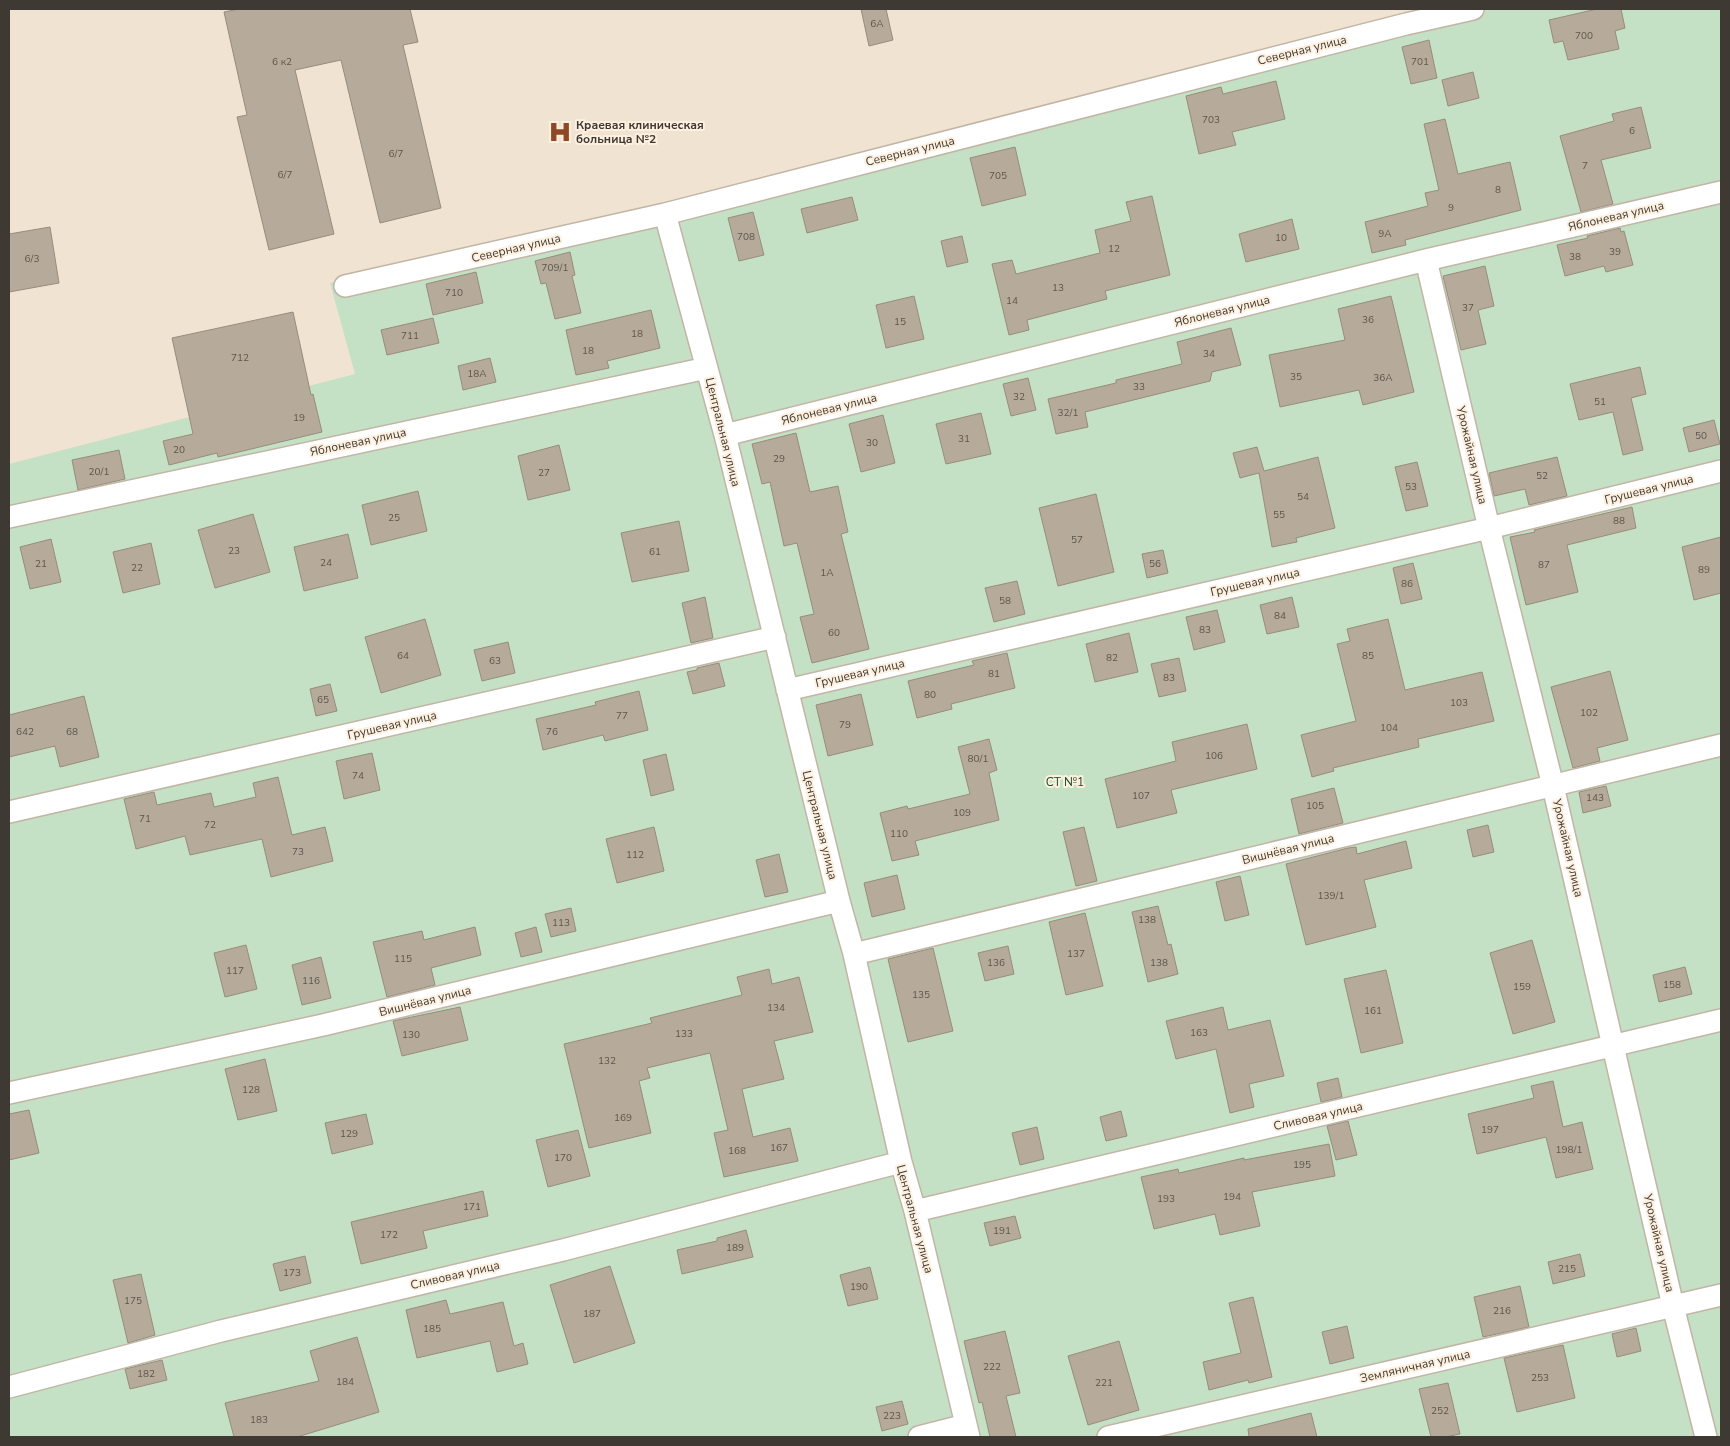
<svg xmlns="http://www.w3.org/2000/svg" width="1730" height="1446" font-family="'Nunito Sans',sans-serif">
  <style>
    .green { fill: #c4e1c6 }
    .building { fill: #b6ab9a; stroke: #978c7c }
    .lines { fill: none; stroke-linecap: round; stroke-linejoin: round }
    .street-casing { stroke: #c2b5a5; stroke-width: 24 }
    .street { stroke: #fff; stroke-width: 21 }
    .labels { text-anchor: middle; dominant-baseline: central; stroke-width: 4; stroke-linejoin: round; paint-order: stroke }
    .number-label { font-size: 10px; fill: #5d564d }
    .street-label { font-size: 12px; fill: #3f3933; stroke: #fef0df }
    .poi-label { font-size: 12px; font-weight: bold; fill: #3f3933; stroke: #fef0df; text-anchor: start }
    .park-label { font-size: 12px; fill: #194923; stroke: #fef0df }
  </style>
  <rect width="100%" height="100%" fill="#f1e3d2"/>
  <!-- green -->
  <path class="green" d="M 1468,9 L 1721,9 L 1721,1437 L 9,1437 L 9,464 L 355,374 L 330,283 L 716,194 Z"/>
  <!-- building -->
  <path class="building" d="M 239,9 L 410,9 L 418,42 L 403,45 L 441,208 L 380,223 L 341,60 L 295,70 L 334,234 L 269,250 L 237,117 L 247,115 L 224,12 Z
    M 861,9 L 886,9 L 893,40 L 869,46 Z
    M 1597,9 L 1621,9 L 1625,28 L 1615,31 L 1619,49 L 1568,60 L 1563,41 L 1554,43 L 1549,20 Z
    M 1429,40 L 1437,78 L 1411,84 L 1402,47 Z
    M 1473,72 L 1479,98 L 1448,106 L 1442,80 Z
    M 1276,81 L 1285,119 L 1232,132 L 1236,145 L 1199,154 L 1186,96 L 1221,87 L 1223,94 Z
    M 1641,107 L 1651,148 L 1601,160 L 1613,204 L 1581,212 L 1560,136 L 1614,121 L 1612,114 Z
    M 1445,119 L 1458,174 L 1510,162 L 1521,210 L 1405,240 L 1406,245 L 1372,253 L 1365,222 L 1428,206 L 1425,193 L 1439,190 L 1424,124 Z
    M 1015,147 L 1026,195 L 982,206 L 970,158 Z
    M 1152,196 L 1170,275 L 1105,291 L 1107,299 L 1027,320 L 1029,330 L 1009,335 L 992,264 L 1012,260 L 1016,274 L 1100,253 L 1095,230 L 1131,221 L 1126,202 Z
    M 852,197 L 858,220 L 807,233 L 801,209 Z
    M 753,212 L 764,255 L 739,261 L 728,218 Z
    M 1292,219 L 1299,249 L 1246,262 L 1239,234 Z
    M 50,227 L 59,283 L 9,292 L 9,234 Z
    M 1620,228 L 1621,232 L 1624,231 L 1633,265 L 1606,272 L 1604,266 L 1565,276 L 1557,245 L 1588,238 L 1587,236 Z
    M 962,236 L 968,262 L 947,267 L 941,241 Z
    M 570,252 L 575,275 L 572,276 L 581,313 L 555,319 L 546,283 L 541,284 L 535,261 Z
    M 1485,266 L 1494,306 L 1478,310 L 1486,344 L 1461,350 L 1443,276 Z
    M 476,272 L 483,303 L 433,315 L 426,284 Z
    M 914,296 L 924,339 L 886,348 L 876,305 Z
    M 1391,296 L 1414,392 L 1363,405 L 1359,390 L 1280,407 L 1269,355 L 1345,340 L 1338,309 Z
    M 651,310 L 660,348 L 607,361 L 609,368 L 576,375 L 566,330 Z
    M 293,312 L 311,395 L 313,394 L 322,432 L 218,457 L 217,453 L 169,465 L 163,441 L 193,434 L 172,338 Z
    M 433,318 L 439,343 L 387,355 L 381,330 Z
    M 1231,328 L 1241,365 L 1212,372 L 1210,381 L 1085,412 L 1088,427 L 1056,434 L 1048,399 L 1116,383 L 1116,380 L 1182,364 L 1177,342 Z
    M 490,358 L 496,382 L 463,390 L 458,366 Z
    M 1640,367 L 1646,394 L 1631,398 L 1643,450 L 1623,455 L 1613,412 L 1579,420 L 1570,384 Z
    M 1028,378 L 1036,410 L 1011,416 L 1003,384 Z
    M 981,413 L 991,454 L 946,464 L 936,424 Z
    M 883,415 L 895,463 L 861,472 L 849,424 Z
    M 1714,420 L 1720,444 L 1689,452 L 1683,428 Z
    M 796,433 L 810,492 L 838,486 L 848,532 L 841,534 L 869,649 L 812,663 L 800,617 L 814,614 L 797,543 L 784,546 L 770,482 L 762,484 L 752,444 Z
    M 559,445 L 570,490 L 528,500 L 518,456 Z
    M 1257,447 L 1264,471 L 1318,457 L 1335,528 L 1296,538 L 1297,542 L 1272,547 L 1259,473 L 1240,478 L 1233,453 Z
    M 119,450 L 125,479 L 78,490 L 72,460 Z
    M 1557,457 L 1567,496 L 1529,505 L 1525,489 L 1494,496 L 1489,473 Z
    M 1417,462 L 1428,506 L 1406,511 L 1395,467 Z
    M 418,491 L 427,531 L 371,545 L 362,505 Z
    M 1096,494 L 1114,572 L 1058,586 L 1039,508 Z
    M 1632,507 L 1636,528 L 1567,545 L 1578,592 L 1526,605 L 1510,537 L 1535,532 L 1534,530 Z
    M 253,514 L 270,572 L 215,588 L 198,530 Z
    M 679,521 L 689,571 L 632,582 L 621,533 Z
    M 348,534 L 358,578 L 304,591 L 294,547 Z
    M 1721,537 L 1721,593 L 1694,600 L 1682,547 Z
    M 51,539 L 61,582 L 30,589 L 20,547 Z
    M 151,543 L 160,584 L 123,593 L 113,552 Z
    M 1163,550 L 1168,573 L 1147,578 L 1142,554 Z
    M 1413,563 L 1422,599 L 1401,604 L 1393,568 Z
    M 1017,581 L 1025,614 L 994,622 L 985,588 Z
    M 705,597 L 713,638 L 691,643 L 682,603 Z
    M 1292,597 L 1299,627 L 1267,634 L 1260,605 Z
    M 1217,610 L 1225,642 L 1194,650 L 1186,617 Z
    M 425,619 L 441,675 L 381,693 L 365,637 Z
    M 1388,619 L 1405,690 L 1482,672 L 1494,721 L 1418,739 L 1419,747 L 1333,768 L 1334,771 L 1312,777 L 1301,735 L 1356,721 L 1337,644 L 1350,641 L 1347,629 Z
    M 1129,633 L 1138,672 L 1095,682 L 1086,644 Z
    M 508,642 L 515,673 L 482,681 L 474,650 Z
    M 1007,653 L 1015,688 L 951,704 L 952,709 L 917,718 L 908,681 L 974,665 L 972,661 Z
    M 1179,658 L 1186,691 L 1159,697 L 1151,664 Z
    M 719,663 L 725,686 L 693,694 L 687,672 L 697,670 L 697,668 Z
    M 1610,671 L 1628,740 L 1597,748 L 1600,761 L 1573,768 L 1551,687 Z
    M 330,684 L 337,711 L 316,716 L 310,689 Z
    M 639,691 L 648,730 L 605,741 L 603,735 L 543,750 L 536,719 L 596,705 L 595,702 Z
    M 861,694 L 873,745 L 828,756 L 816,705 Z
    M 84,696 L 99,757 L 60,767 L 55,746 L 9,757 L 9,715 Z
    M 1247,724 L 1257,769 L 1171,790 L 1177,813 L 1117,828 L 1105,779 L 1176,761 L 1172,742 Z
    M 989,739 L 997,770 L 989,773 L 999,820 L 915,841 L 919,855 L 892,861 L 880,813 L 907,806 L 908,809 L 970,794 L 958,747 Z
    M 372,753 L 380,790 L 344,799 L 336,761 Z
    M 666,754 L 674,790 L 651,796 L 643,760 Z
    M 278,777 L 292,835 L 325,827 L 333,861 L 271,877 L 262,839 L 190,855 L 185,836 L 136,849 L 124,799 L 154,792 L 157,805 L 211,793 L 214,807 L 256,797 L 253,783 Z
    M 1606,786 L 1611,806 L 1583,813 L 1579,792 Z
    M 1334,788 L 1343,823 L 1299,834 L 1291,799 Z
    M 1488,825 L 1494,852 L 1473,857 L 1467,830 Z
    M 654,827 L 664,871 L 617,883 L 606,839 Z
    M 1084,827 L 1097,881 L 1076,886 L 1063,832 Z
    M 1406,841 L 1412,868 L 1364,880 L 1376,927 L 1306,945 L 1286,864 L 1348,848 L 1356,847 L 1357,854 Z
    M 779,854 L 788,892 L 765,897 L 756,860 Z
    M 897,875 L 905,909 L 872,917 L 864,883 Z
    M 1240,876 L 1249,915 L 1225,921 L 1216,882 Z
    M 1158,906 L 1168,945 L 1171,944 L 1178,974 L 1148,982 L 1132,912 Z
    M 571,908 L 576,931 L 551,937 L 545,914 Z
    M 1085,913 L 1103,986 L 1066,995 L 1049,922 Z
    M 475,927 L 481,955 L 431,968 L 435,985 L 387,997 L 373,942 L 422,931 L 424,940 Z
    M 536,927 L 542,952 L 521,957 L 515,933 Z
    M 1532,940 L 1555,1022 L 1513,1034 L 1490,953 Z
    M 246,945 L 257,989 L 225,997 L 214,953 Z
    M 1008,946 L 1014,974 L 985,981 L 978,953 Z
    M 933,948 L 953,1031 L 908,1042 L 888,959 Z
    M 321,957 L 331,998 L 302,1005 L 292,965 Z
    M 1685,967 L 1692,994 L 1659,1002 L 1653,975 Z
    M 769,969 L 772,984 L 799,977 L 813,1032 L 774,1041 L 784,1079 L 742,1089 L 753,1137 L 790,1128 L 798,1161 L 724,1177 L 714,1133 L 728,1130 L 710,1053 L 647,1068 L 650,1078 L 639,1081 L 651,1133 L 589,1148 L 564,1044 L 652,1023 L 650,1018 L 742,995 L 737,977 Z
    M 1386,970 L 1403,1043 L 1361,1053 L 1344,979 Z
    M 460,1007 L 468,1040 L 402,1056 L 393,1021 Z
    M 1223,1007 L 1228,1030 L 1270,1020 L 1284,1076 L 1249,1084 L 1254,1107 L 1230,1113 L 1216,1049 L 1176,1059 L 1166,1021 Z
    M 265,1059 L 277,1111 L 238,1120 L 225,1069 Z
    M 1338,1078 L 1342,1097 L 1321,1102 L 1317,1083 Z
    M 1553,1081 L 1563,1127 L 1582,1122 L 1593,1169 L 1556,1178 L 1546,1137 L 1477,1154 L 1468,1114 L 1534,1098 L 1531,1086 Z
    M 29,1110 L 39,1153 L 9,1160 L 9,1114 Z
    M 1121,1111 L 1127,1136 L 1106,1141 L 1100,1117 Z
    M 366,1114 L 373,1144 L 332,1154 L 325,1123 Z
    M 1348,1121 L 1357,1155 L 1336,1160 L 1327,1126 Z
    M 1037,1127 L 1044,1159 L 1020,1165 L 1012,1133 Z
    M 578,1130 L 590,1176 L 548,1187 L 536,1140 Z
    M 1329,1144 L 1335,1176 L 1252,1192 L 1260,1226 L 1220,1235 L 1215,1214 L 1154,1229 L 1141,1177 L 1178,1169 L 1179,1173 L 1244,1158 L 1244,1160 Z
    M 483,1191 L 488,1216 L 423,1231 L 427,1248 L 361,1264 L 351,1222 Z
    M 1015,1216 L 1021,1238 L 990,1246 L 984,1223 Z
    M 746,1230 L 753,1257 L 682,1274 L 677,1250 L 717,1241 L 717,1238 Z
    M 1580,1254 L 1585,1276 L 1553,1284 L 1548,1262 Z
    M 305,1256 L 311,1283 L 280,1291 L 273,1264 Z
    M 610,1266 L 635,1343 L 574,1363 L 550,1285 Z
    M 870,1267 L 878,1299 L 848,1306 L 840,1275 Z
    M 141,1274 L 155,1335 L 128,1343 L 113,1280 Z
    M 1520,1286 L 1529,1327 L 1483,1337 L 1474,1297 Z
    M 1253,1297 L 1272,1377 L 1249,1383 L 1248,1380 L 1209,1390 L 1203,1362 L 1241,1353 L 1229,1303 Z
    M 446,1300 L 450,1314 L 503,1302 L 514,1346 L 523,1343 L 528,1364 L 497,1372 L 490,1341 L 417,1358 L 406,1310 Z
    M 1347,1326 L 1354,1358 L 1330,1364 L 1322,1332 Z
    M 1636,1328 L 1641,1351 L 1617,1357 L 1612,1334 Z
    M 1005,1331 L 1020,1393 L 1006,1396 L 1016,1437 L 990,1437 L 982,1402 L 979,1403 L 964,1341 Z
    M 357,1337 L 379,1412 L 297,1437 L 234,1437 L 225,1403 L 319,1381 L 310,1351 Z
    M 1119,1341 L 1139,1410 L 1088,1425 L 1068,1356 Z
    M 1563,1345 L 1575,1398 L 1517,1412 L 1504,1358 Z
    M 162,1360 L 167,1380 L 130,1389 L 125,1369 Z
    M 1448,1383 L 1460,1434 L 1445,1437 L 1431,1437 L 1419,1389 Z
    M 902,1401 L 908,1424 L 882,1431 L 876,1407 Z
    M 1311,1413 L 1317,1437 L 1249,1437 L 1248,1429 Z"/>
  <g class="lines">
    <defs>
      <path id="street" d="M 665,214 L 725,435 L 839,901 L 854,954 L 901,1162 L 915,1211 L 969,1437
        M 1426,260 L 1489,528 L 1553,786 L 1673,1306 L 1706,1437
        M 345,286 L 665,214 L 1406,24 L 1473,9
        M 725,435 L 1426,260 L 1721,192
        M 9,517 L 707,368
        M 787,690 L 1489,528 L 1721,471
        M 9,812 L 775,637
        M 854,954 L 1721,745
        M 9,1093 L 323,1025 L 839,901
        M 915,1211 L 1721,1020
        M 9,1387 L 221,1331 L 563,1250 L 901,1162
        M 919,1437 L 966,1425
        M 1108,1437 L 1721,1295"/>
    </defs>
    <!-- street casing -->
    <use href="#street" class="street-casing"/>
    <!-- street -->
    <use href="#street" class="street"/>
  </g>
  <!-- icons -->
  <defs>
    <symbol id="hospital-bare" viewBox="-9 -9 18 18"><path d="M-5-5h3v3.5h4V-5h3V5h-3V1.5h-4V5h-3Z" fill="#8f4823" stroke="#fef0df" stroke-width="2.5" paint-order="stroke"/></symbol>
  </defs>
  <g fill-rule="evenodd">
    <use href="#hospital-bare" x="544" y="116" width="32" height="32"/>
  </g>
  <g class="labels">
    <!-- number labels -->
    <g class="number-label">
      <text x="877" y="24">6А</text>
      <text x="1584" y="36">700</text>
      <text x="282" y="62">6 к2</text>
      <text x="1420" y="62">701</text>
      <text x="1211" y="120">703</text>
      <text x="1632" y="131">6</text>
      <text x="396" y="154">6/7</text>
      <text x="1585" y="166">7</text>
      <text x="285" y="175">6/7</text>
      <text x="998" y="176">705</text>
      <text x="1498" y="190">8</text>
      <text x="1451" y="208">9</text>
      <text x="1385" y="234">9А</text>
      <text x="746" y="237">708</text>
      <text x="1281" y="238">10</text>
      <text x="1114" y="249">12</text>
      <text x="1615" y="252">39</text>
      <text x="1575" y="257">38</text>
      <text x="32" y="259">6/3</text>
      <text x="555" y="268">709/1</text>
      <text x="1058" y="288">13</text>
      <text x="454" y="293">710</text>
      <text x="1012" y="301">14</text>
      <text x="1468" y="308">37</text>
      <text x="1368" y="320">36</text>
      <text x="900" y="322">15</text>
      <text x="637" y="334">18</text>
      <text x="410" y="336">711</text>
      <text x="588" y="351">18</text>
      <text x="1209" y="354">34</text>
      <text x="240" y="358">712</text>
      <text x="477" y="374">18А</text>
      <text x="1296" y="377">35</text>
      <text x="1383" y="378">36А</text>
      <text x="1139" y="387">33</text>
      <text x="1019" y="397">32</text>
      <text x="1600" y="402">51</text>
      <text x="1068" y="413">32/1</text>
      <text x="299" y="418">19</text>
      <text x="1701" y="436">50</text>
      <text x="964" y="439">31</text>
      <text x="872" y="443">30</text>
      <text x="179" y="450">20</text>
      <text x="779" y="459">29</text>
      <text x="99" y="472">20/1</text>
      <text x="544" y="473">27</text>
      <text x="1542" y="476">52</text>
      <text x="1411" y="487">53</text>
      <text x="1303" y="497">54</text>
      <text x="1279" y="515">55</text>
      <text x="394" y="518">25</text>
      <text x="1619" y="521">88</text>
      <text x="1077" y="540">57</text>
      <text x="234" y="551">23</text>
      <text x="655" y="552">61</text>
      <text x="326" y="563">24</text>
      <text x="41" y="564">21</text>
      <text x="1155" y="564">56</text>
      <text x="1544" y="565">87</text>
      <text x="137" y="568">22</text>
      <text x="1704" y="570">89</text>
      <text x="827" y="573">1А</text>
      <text x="1407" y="584">86</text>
      <text x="1005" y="601">58</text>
      <text x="1280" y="616">84</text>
      <text x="1205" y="630">83</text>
      <text x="834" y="633">60</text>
      <text x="403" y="656">64</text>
      <text x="1368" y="656">85</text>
      <text x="1112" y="658">82</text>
      <text x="495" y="661">63</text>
      <text x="994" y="674">81</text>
      <text x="1169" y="678">83</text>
      <text x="930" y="695">80</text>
      <text x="323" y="700">65</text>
      <text x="1459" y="703">103</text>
      <text x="1589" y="713">102</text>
      <text x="622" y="716">77</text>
      <text x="845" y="725">79</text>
      <text x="1389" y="728">104</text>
      <text x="25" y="732">642</text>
      <text x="72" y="732">68</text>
      <text x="552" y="732">76</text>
      <text x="1214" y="756">106</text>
      <text x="978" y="759">80/1</text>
      <text x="358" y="776">74</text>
      <text x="1141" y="796">107</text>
      <text x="1595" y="798">143</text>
      <text x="1315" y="806">105</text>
      <text x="962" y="813">109</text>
      <text x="145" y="819">71</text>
      <text x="210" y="825">72</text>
      <text x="899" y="834">110</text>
      <text x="298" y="852">73</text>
      <text x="635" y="855">112</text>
      <text x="1331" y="896">139/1</text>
      <text x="1147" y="920">138</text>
      <text x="561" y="923">113</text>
      <text x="1076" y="954">137</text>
      <text x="403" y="959">115</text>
      <text x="996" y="963">136</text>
      <text x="1159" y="963">138</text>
      <text x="235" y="971">117</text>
      <text x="311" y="981">116</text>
      <text x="1672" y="985">158</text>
      <text x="1522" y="987">159</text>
      <text x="921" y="995">135</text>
      <text x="776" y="1008">134</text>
      <text x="1373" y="1011">161</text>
      <text x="1199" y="1033">163</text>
      <text x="684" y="1034">133</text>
      <text x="411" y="1035">130</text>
      <text x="607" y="1061">132</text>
      <text x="251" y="1090">128</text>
      <text x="623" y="1118">169</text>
      <text x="1490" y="1130">197</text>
      <text x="349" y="1134">129</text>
      <text x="779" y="1148">167</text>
      <text x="1569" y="1150">198/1</text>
      <text x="737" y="1151">168</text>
      <text x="563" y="1158">170</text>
      <text x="1302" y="1165">195</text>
      <text x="1232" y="1197">194</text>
      <text x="1166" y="1199">193</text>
      <text x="472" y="1207">171</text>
      <text x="1002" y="1231">191</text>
      <text x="389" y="1235">172</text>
      <text x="735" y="1248">189</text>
      <text x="1567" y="1269">215</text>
      <text x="292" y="1273">173</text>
      <text x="859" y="1287">190</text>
      <text x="133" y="1301">175</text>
      <text x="1502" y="1311">216</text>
      <text x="592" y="1314">187</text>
      <text x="432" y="1329">185</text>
      <text x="992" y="1367">222</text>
      <text x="146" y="1374">182</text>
      <text x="1540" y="1378">253</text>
      <text x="345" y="1382">184</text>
      <text x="1104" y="1383">221</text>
      <text x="1440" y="1411">252</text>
      <text x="892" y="1416">223</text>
      <text x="259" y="1420">183</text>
    </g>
    <!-- street labels -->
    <g class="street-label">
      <text transform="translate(1302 50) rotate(-14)">Северная улица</text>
      <text transform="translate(910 151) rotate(-14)">Северная улица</text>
      <text transform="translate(1616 216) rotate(-13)">Яблоневая улица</text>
      <text transform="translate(516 248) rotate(-13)">Северная улица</text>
      <text transform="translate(1222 311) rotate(-14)">Яблоневая улица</text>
      <text transform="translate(829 409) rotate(-14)">Яблоневая улица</text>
      <text transform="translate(723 432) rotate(76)">Центральная улица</text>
      <text transform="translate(358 442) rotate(-12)">Яблоневая улица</text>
      <text transform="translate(1472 455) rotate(77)">Урожайная улица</text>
      <text transform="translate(1649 489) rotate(-14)">Грушевая улица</text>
      <text transform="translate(1255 582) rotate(-13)">Грушевая улица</text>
      <text transform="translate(860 673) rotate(-13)">Грушевая улица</text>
      <text transform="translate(392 725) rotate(-13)">Грушевая улица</text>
      <text transform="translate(820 825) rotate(76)">Центральная улица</text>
      <text transform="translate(1568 848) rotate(77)">Урожайная улица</text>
      <text transform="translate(1288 849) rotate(-14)">Вишнёвая улица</text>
      <text transform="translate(425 1001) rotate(-14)">Вишнёвая улица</text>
      <text transform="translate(1318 1116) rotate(-13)">Сливовая улица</text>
      <text transform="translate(915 1219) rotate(75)">Центральная улица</text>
      <text transform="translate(1659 1243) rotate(77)">Урожайная улица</text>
      <text transform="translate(455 1275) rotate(-13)">Сливовая улица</text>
      <text transform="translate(1415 1366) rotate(-13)">Земляничная улица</text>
    </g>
    <!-- poi labels -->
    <g class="poi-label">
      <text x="576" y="125">Краевая клиническая<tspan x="576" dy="14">больница №2</tspan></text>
    </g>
    <!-- park labels -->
    <g class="park-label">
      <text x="1065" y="782">СТ №1</text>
    </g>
  </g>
  <!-- border -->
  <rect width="1730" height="1446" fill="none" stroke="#3f3933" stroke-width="20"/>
</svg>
